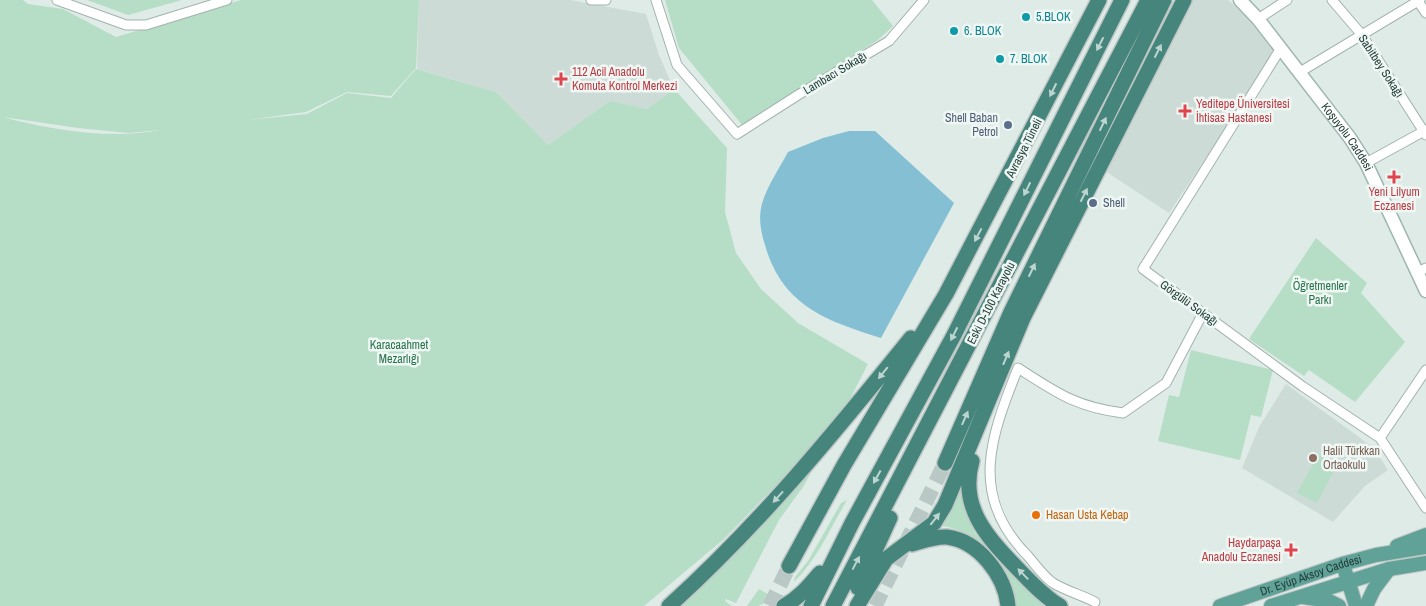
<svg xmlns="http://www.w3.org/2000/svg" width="1426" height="606" font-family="'Archivo Narrow',sans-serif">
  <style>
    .built { fill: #cddbd6 }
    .green { fill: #b6ddc5; fill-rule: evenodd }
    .water { fill: #84bfd3 }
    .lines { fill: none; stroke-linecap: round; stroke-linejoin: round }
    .trunk-tunnel { stroke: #b9c8c4; stroke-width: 15; stroke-dasharray: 15 8; stroke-linecap: butt }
    .minor-casing { stroke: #a2b3ae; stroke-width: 11 }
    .secondary-casing { stroke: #9db7b0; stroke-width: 15 }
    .primary-casing { stroke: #c0c8c7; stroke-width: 16 }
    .trunk-casing { stroke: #c0c8c7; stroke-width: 18 }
    .minor { stroke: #fff; stroke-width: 9 }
    .secondary { stroke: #fff; stroke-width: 12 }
    .primary { stroke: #61a298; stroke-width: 14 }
    .trunk { stroke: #46857c; stroke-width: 15 }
    .oneway { fill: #bcd5d0 }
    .culture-dot { fill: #0f9aa8; stroke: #eff7f4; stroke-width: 2 }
    .health-dot { fill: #e0444e; stroke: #eff7f4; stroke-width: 2 }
    .service-dot { fill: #5c6f8a; stroke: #eff7f4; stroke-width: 2 }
    .education-dot { fill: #8d6e63; stroke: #eff7f4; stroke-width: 2 }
    .food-dot { fill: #e8710a; stroke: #eff7f4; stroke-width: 2 }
    .labels { text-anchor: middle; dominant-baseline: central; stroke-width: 5; stroke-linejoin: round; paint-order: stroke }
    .culture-label { font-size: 12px; fill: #0d838f; stroke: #eff7f4; text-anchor: start }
    .street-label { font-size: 12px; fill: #1f3b36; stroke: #eff7f4 }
    .health-label { font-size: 12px; fill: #be3a42; stroke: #eff7f4; text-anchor: start }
    .service-label { font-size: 12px; fill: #4e5e75; stroke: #eff7f4; text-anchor: end }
    .park-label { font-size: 12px; fill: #28734c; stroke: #eff7f4 }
    .education-label { font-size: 12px; fill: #785e54; stroke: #eff7f4; text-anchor: start }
    .food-label { font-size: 12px; fill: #c56008; stroke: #eff7f4; text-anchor: start }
  </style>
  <rect width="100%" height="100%" fill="#dfebe7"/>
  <!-- built -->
  <path class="built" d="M 419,0 L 570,0 L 646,14 L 659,55 L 674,89 L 647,109 L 610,101 L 548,145 L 496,92 L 417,69 Z
    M 1188,0 L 1228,0 L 1259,27 L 1276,53 L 1169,213 L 1102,169 Z
    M 1286,384 L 1374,448 L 1388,470 L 1365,486 L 1333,522 L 1242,468 L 1259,427 Z"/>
  <!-- green -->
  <path class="green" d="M 0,0 L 23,0 L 28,4 L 63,9 L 116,37 L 241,0 L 419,0 L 416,68 L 391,96 L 347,92 L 306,112 L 247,120 L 307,114 L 347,93 L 391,98 L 416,69 L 496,92 L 548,145 L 610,101 L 647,109 L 674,89 L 727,148 L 725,212 L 736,253 L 761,289 L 798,323 L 868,364 L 839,420 L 724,539 L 644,606 L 0,606 ZM 3,117 L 78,128 L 129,133 L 160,130 C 113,140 50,130 3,117 Z
    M 87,0 L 182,0 L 128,15 Z
    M 665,0 L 872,0 L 893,26 L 878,40 L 743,126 L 679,48 Z
    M 1316,238 L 1367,283 L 1361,293 L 1405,342 L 1355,402 L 1309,370 L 1304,376 L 1249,339 Z
    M 1191,350 L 1273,370 L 1261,417 L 1251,415 L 1240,460 L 1158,441 L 1169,395 L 1179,397 Z
    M 1318,455 L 1337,465 L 1317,503 L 1297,493 Z
    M 817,462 L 803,487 L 779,520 L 736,603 L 726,599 L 725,601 L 732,606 L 679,606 L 712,577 Z
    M 961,487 L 966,510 L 975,533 L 1044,606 L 1014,606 C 1009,564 984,533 942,526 Z
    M 847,500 C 830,529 818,558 794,582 L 795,577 L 808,561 L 841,503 Z
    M 759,589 L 775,598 L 758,606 L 747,606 Z"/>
  <!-- water -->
  <path class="water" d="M 849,131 L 875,131 L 954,203 L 881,338 C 827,321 782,306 765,245 C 761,232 758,218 762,204 C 767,186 779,169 788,152 L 823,138 Z"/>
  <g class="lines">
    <!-- trunk-tunnel -->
    <path class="trunk-tunnel" d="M 770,606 L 789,566
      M 875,606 L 945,463"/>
    <defs>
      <path id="minor" d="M 57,0 L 126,25 L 146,25 L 227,0
        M 591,0 L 606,0
        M 656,0 L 677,65 L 737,134 L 798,95 L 889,41 L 924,0
        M 1332,0 L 1362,35 L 1426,135
        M 1417,0 L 1426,13
        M 1258,19 L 1287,0
        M 1281,48 L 1143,269 L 1302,386 L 1380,438 L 1426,508
        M 1300,72 L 1420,0
        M 1366,163 L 1426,130
        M 1416,273 L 1426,268
        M 1380,438 L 1426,370
        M 1095,602 C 1082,595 1066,591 1053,583 C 1043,576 1035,564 1027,555 C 968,495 991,436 1018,368 C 1057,393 1076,407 1123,413 L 1166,383 L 1203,313"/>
      <g id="secondary">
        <path id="s1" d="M 1240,0 L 1258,19 L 1350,138 L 1366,163 L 1426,291"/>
      </g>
      <g id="primary">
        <path d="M 1397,546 L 1426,535"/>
        <path d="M 1345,571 L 1356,606"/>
        <path d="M 1303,597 L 1329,601 L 1339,606"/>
        <path id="s2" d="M 1220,606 L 1342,564 L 1376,555 L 1426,547"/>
        <path d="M 1271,606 L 1389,569 L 1426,563"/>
        <path d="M 1366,606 L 1374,589 L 1389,569"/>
      </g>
      <path id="trunk" d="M 972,461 C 959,507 987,537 1017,568 C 1030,581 1043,596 1060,606
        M 945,463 L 1011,312 L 1164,0
        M 912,544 C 923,541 935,536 947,537 C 979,541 1005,576 1008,606
        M 789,566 L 844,465 L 946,294 L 1099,0
        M 858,588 L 890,518
        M 669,606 C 759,525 835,432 911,338
        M 784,606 C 799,598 809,586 820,573
        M 811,606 L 852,523 L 954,335 L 1122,0
        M 833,606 L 1148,0
        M 857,606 L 886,559 L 934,523 L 945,505 L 1023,318 L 1184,0"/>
    </defs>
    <!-- minor casing -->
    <use href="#minor" class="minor-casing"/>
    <!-- secondary casing -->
    <use href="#secondary" class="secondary-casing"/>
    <!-- primary casing -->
    <use href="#primary" class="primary-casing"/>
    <!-- trunk casing -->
    <use href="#trunk" class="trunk-casing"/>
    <!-- minor -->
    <use href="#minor" class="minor"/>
    <!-- secondary -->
    <use href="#secondary" class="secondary"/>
    <!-- primary -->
    <use href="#primary" class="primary"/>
    <!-- trunk -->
    <use href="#trunk" class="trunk"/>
  </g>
  <!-- one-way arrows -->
  <defs><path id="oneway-solid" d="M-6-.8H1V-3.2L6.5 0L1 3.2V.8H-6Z" transform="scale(1.25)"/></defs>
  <g class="oneway">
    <use href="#oneway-solid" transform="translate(1100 44) rotate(117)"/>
    <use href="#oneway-solid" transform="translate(1158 51) rotate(-63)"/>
    <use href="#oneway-solid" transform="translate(1053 90) rotate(116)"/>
    <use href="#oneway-solid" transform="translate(1103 124) rotate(-64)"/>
    <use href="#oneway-solid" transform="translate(1027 189) rotate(116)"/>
    <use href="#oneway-solid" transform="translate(1084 195) rotate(-63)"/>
    <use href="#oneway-solid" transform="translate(978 235) rotate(118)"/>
    <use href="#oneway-solid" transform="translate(1032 270) rotate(-64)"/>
    <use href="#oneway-solid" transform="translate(954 334) rotate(117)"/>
    <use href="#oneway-solid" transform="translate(1006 358) rotate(-67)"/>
    <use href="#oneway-solid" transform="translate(883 373) rotate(129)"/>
    <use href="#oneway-solid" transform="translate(965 418) rotate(-66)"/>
    <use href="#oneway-solid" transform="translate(877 477) rotate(119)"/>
    <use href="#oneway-solid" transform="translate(778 497) rotate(132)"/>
    <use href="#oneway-solid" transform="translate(935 519) rotate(-52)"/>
    <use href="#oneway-solid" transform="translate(856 563) rotate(-62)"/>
    <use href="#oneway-solid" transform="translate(1023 574) rotate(-134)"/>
  </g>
  <!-- markers -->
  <g class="culture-dot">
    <circle cx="1026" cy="17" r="5"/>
    <circle cx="954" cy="31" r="5"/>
    <circle cx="1000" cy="59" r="5"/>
  </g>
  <g class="health-dot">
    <path d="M558.5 71.5h5v5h5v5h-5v5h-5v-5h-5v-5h5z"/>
    <path d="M1182.5 103.5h5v5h5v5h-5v5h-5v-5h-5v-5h5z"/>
    <path d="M1391.5 169.5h5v5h5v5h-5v5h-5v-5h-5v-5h5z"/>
    <path d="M1288.5 542.5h5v5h5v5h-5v5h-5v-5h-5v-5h5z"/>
  </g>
  <g class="service-dot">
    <circle cx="1008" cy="125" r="5"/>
    <circle cx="1093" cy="203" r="5"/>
  </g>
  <circle class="education-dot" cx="1313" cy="458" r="5"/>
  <circle class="food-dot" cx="1036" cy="515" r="5"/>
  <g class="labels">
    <!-- culture labels -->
    <g class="culture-label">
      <text x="1036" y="17">5.BLOK</text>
      <text x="964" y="31">6. BLOK</text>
      <text x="1010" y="59">7. BLOK</text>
    </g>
    <!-- street labels -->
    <g class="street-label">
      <text transform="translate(1381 66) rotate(57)">Sabitbey Sokağı</text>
      <text transform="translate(835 73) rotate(-31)">Lambacı Sokağı</text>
      <text stroke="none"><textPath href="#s1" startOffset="174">Koşuyolu Caddesi</textPath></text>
      <text transform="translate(1024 148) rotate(-63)">Avrasya Tüneli</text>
      <text transform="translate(991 303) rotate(-63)">Eski D-100 Karayolu</text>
      <text transform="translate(1189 303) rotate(36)">Görgülü Sokağı</text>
      <text stroke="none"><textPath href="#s2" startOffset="96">Dr. Eyüp Aksoy Caddesi</textPath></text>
    </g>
    <!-- health labels -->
    <g class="health-label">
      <text x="572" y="72">112 Acil Anadolu<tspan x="572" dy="14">Komuta Kontrol Merkezi</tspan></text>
      <text x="1196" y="104">Yeditepe Üniversitesi<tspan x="1196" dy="14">İhtisas Hastanesi</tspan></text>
      <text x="1394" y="192" text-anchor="middle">Yeni Lilyum<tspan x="1394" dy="14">Eczanesi</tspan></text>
      <text x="1281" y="543" text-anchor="end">Haydarpaşa<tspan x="1281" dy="14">Anadolu Eczanesi</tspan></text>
    </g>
    <!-- service labels -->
    <g class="service-label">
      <text x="998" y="118">Shell Baban<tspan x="998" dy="14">Petrol</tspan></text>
      <text x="1103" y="203" text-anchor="start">Shell</text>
    </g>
    <!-- park labels -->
    <g class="park-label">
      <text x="1320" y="286">Öğretmenler<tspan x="1320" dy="14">Parkı</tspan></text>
      <text x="399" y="345">Karacaahmet<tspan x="399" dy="14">Mezarlığı</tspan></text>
    </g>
    <!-- education labels -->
    <g class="education-label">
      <text x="1323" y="451">Halil Türkkan<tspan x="1323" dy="14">Ortaokulu</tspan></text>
    </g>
    <!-- food labels -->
    <g class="food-label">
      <text x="1046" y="515">Hasan Usta Kebap</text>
    </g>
  </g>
</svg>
